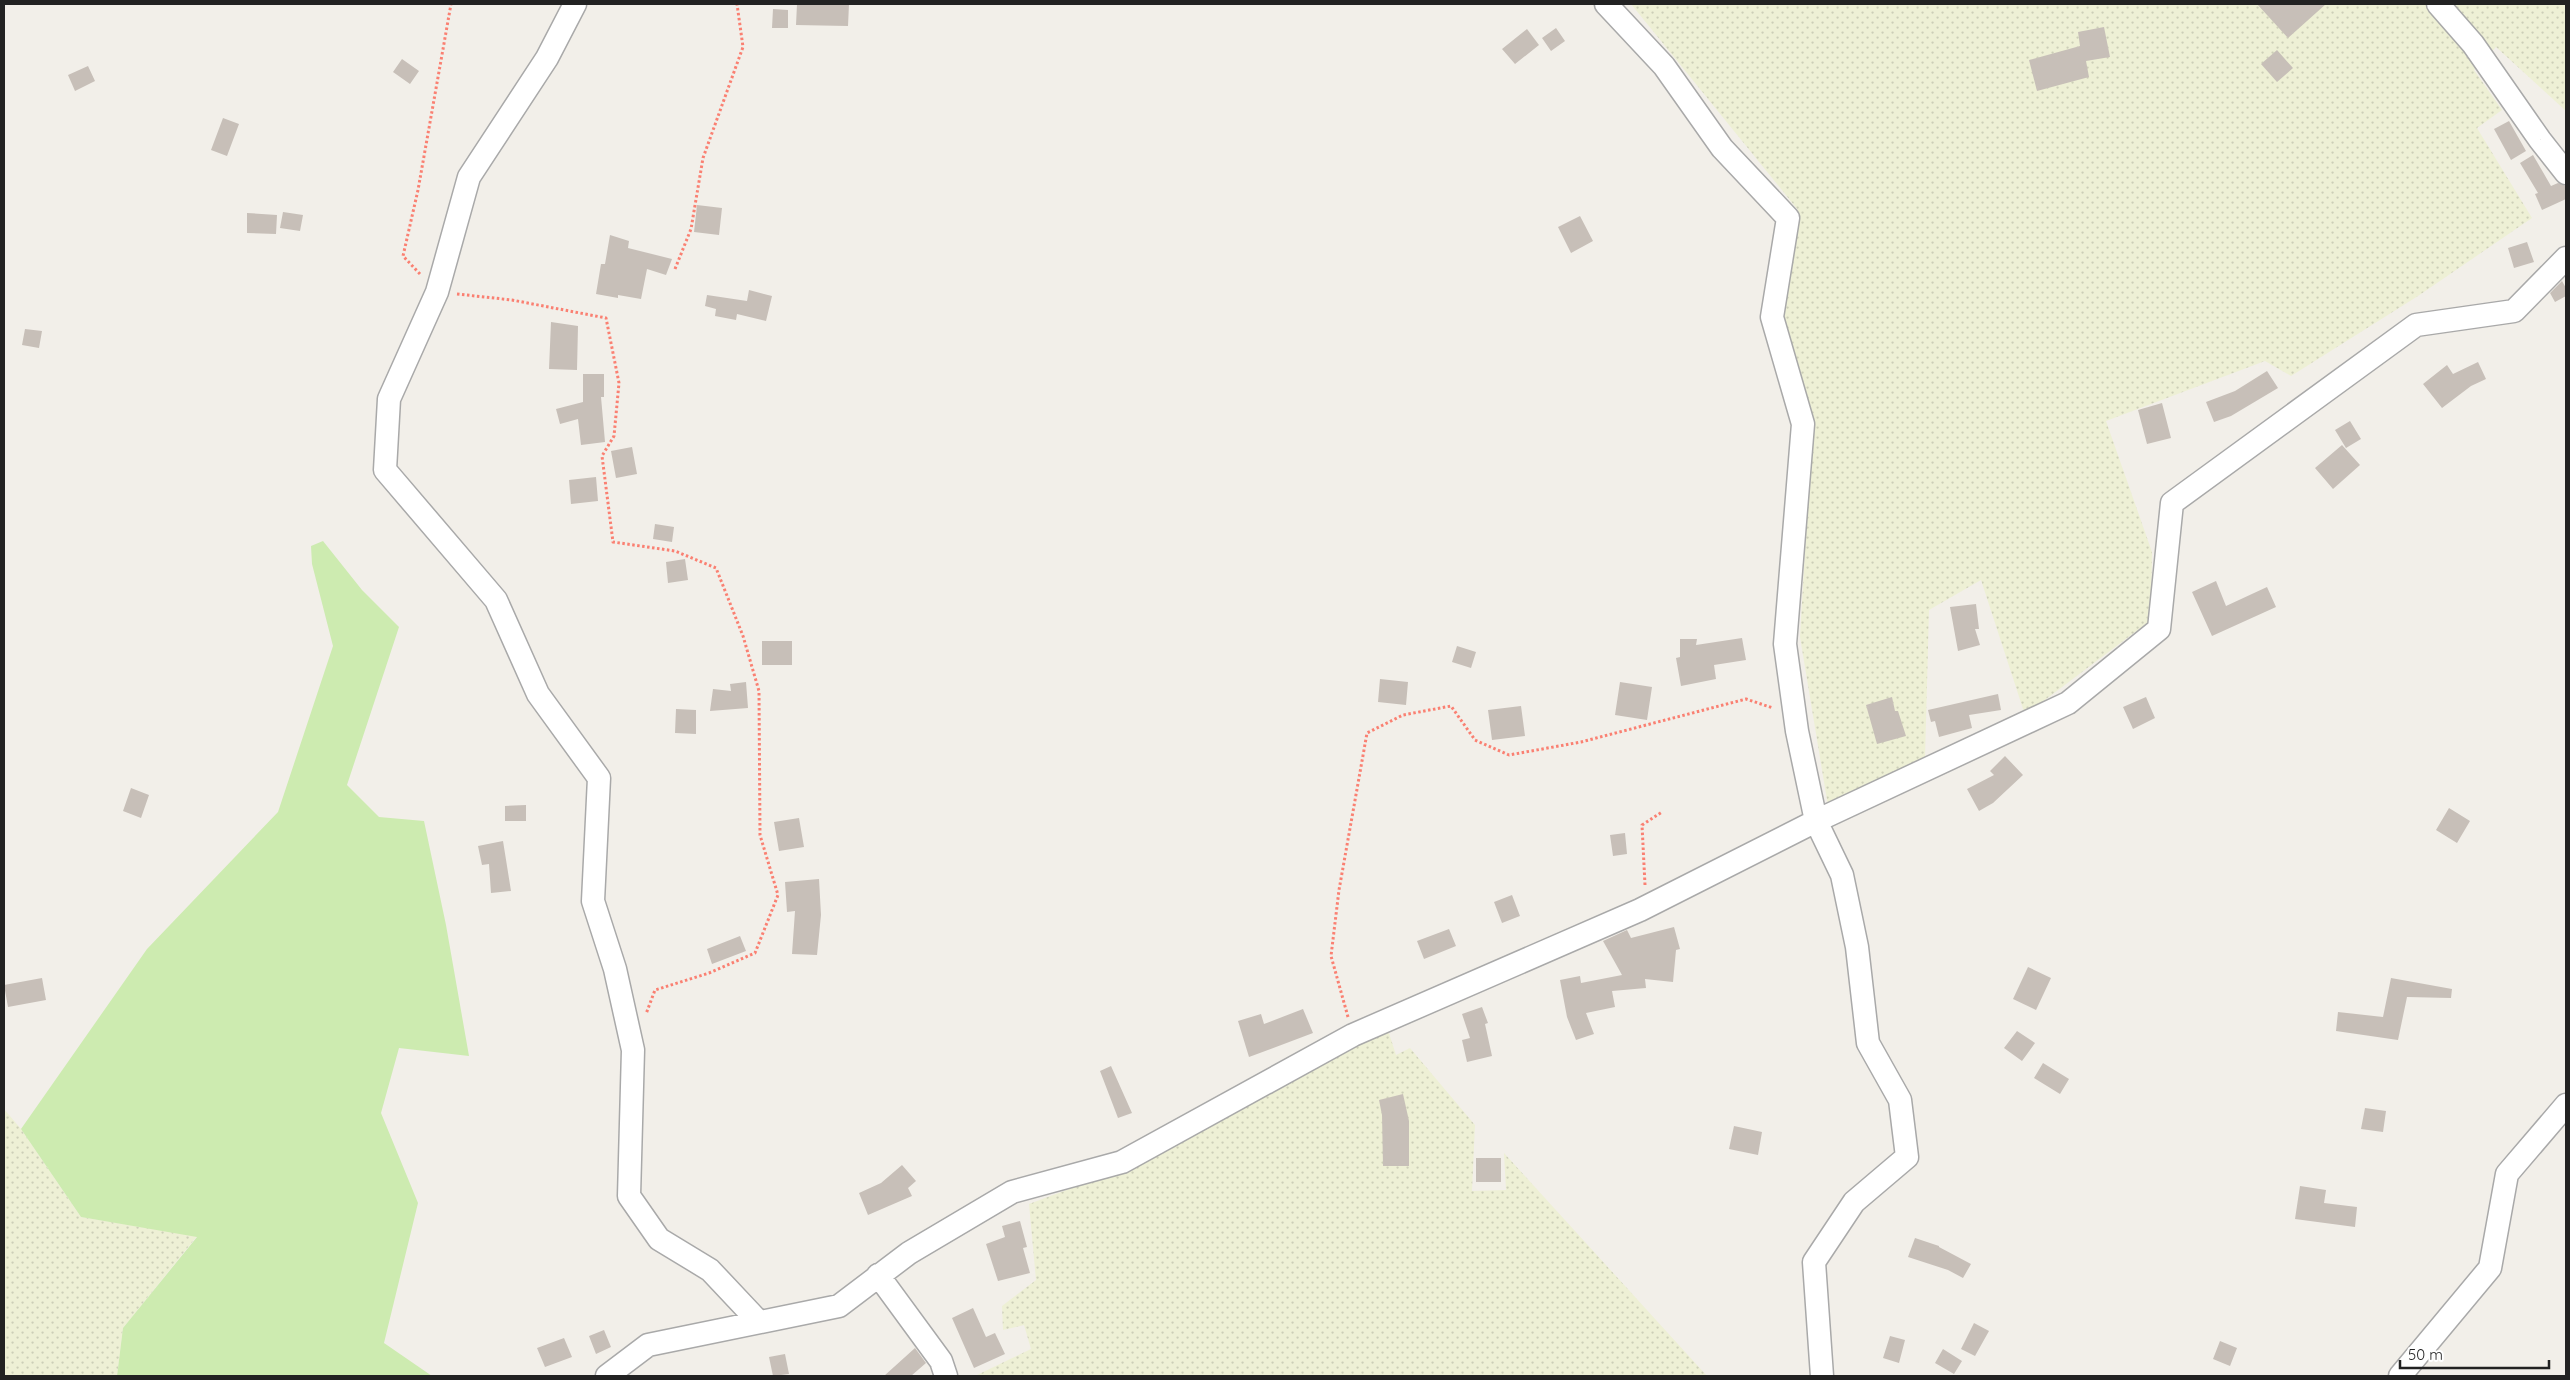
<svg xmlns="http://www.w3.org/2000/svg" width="2570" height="1380" font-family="Quicksand,sans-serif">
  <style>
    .farmland { fill: url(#farmland-dots) }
    .grass { fill: #cdebb0 }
    .building { fill: #c7bfb8 }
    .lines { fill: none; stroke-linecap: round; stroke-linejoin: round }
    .minor-casing { stroke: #a9a9a9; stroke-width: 25 }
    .path { stroke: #fa8072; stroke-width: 3; stroke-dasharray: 2.5 2.5; stroke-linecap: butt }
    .minor { stroke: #fff; stroke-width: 22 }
  </style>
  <defs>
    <pattern id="farmland-dots" width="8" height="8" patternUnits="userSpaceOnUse" patternTransform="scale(1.25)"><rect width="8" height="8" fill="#eef0d5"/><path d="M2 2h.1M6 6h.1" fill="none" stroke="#ccceb7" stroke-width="1.8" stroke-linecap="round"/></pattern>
  </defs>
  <rect width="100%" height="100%" fill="#f2efe9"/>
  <!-- farmland -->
  <path class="farmland" d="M 1631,4 L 2566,4 L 2566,111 L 2496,47 L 2474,70 L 2502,110 L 2477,128 L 2532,218 L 2418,296 L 2291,376 L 2265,361 L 2106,421 L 2152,552 L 2151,620 L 2025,715 L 1981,580 L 1929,610 L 1925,758 L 1828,806 L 1800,637 L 1809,481 L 1810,418 L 1782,310 L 1798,210 Z
    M 1388,1030 L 1396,1055 L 1410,1048 L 1475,1125 L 1472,1191 L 1506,1190 L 1504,1153 L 1707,1376 L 975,1376 L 1031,1349 L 1024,1325 L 1003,1330 L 1002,1306 L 1036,1280 L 1029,1204 L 1131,1166 Z
    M 4,1109 L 21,1129 L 81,1217 L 197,1236 L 123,1328 L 117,1376 L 4,1376 Z"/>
  <!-- grass -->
  <path class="grass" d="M 323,541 L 362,590 L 399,627 L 347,785 L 379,817 L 424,821 L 446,925 L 469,1056 L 399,1048 L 381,1113 L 418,1203 L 384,1343 L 432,1376 L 117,1376 L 123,1328 L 197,1237 L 81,1217 L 21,1129 L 147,949 L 278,812 L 333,646 L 312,564 L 311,546 Z"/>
  <!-- building -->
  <path class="building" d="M 797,4 L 849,4 L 848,26 L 796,25 Z
    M 2257,4 L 2326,4 L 2288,38 Z
    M 773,9 L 788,10 L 788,28 L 772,28 Z
    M 2104,27 L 2110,57 L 2086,61 L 2089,77 L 2037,91 L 2029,60 L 2080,46 L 2078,32 Z
    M 1556,28 L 1565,41 L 1551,51 L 1542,38 Z
    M 1527,29 L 1539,45 L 1515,64 L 1502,49 Z
    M 2277,50 L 2293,68 L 2277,82 L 2261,64 Z
    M 402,59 L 419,71 L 410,84 L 393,72 Z
    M 88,66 L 95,81 L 75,91 L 68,75 Z
    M 223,118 L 239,124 L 227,156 L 211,150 Z
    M 2509,121 L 2526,151 L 2511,160 L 2494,129 Z
    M 2533,155 L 2551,186 L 2558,183 L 2566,186 L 2566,199 L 2542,210 L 2535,194 L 2538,193 L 2520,163 Z
    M 697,205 L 722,208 L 719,235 L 694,232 Z
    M 283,212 L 303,215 L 300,231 L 280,228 Z
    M 247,213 L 277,215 L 276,234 L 247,233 Z
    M 1580,216 L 1593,241 L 1571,253 L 1558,227 Z
    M 610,235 L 629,241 L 628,248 L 672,259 L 666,275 L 647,269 L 641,299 L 618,295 L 618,298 L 596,294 L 601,264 L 605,264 Z
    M 2527,242 L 2534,262 L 2514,268 L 2508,248 Z
    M 2562,281 L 2566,288 L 2566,296 L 2555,302 L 2550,293 Z
    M 749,290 L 772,296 L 766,321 L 737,314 L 736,320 L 715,316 L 716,309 L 705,306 L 707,295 L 747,301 Z
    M 551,322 L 578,326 L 577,370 L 549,369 Z
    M 25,329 L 42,331 L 39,348 L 22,345 Z
    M 2478,362 L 2486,379 L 2471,386 L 2442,408 L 2423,384 L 2447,365 L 2453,374 Z
    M 2267,371 L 2278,388 L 2231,416 L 2214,422 L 2206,402 L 2235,391 Z
    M 583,374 L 604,374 L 604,397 L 601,397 L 605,442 L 581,445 L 578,419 L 560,424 L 556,409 L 583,402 Z
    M 2162,403 L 2171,438 L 2147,444 L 2138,410 Z
    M 2350,421 L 2361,439 L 2346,448 L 2335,430 Z
    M 2342,445 L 2360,465 L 2333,489 L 2315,468 Z
    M 632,447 L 637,474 L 616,478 L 611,451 Z
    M 596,477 L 598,501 L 571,504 L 569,480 Z
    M 655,524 L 674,527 L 672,542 L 653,539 Z
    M 685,559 L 688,580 L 668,583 L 666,562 Z
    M 2216,581 L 2226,606 L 2267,587 L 2276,607 L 2212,636 L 2192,592 Z
    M 1976,604 L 1979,629 L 1975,629 L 1980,645 L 1958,651 L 1950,607 Z
    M 1742,638 L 1746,660 L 1714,665 L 1716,679 L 1681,686 L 1676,658 L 1680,657 L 1680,639 L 1697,639 L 1696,645 Z
    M 762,641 L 792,641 L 792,665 L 762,665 Z
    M 1457,646 L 1476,652 L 1471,668 L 1452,662 Z
    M 1380,679 L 1408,682 L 1406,705 L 1378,702 Z
    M 746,682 L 748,708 L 710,711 L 713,689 L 731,691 L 730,684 Z
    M 1620,682 L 1652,687 L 1647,720 L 1615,715 Z
    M 1998,694 L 2001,710 L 1969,715 L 1972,728 L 1939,737 L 1935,721 L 1931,722 L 1928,710 Z
    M 1892,697 L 1895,711 L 1898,711 L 1906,736 L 1877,744 L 1866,705 Z
    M 2146,697 L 2155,718 L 2133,729 L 2123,707 Z
    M 1521,706 L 1525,736 L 1492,740 L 1488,710 Z
    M 676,709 L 696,710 L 696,734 L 675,733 Z
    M 2005,756 L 2023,775 L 1993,803 L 1979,811 L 1967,789 L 1994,775 L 1990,771 Z
    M 131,788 L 149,795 L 141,818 L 123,811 Z
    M 526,805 L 526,821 L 505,821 L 505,806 Z
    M 2449,808 L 2470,821 L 2457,843 L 2436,830 Z
    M 799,818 L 804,847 L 779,851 L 774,822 Z
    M 1625,833 L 1627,854 L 1613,856 L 1610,835 Z
    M 503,841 L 511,891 L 491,893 L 489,864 L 482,865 L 478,846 Z
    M 819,879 L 821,915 L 817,955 L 792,954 L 795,911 L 787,912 L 785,882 Z
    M 1512,895 L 1520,916 L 1502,923 L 1494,902 Z
    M 1674,927 L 1680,949 L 1676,950 L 1673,982 L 1645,979 L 1646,988 L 1612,991 L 1615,1007 L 1586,1013 L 1594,1034 L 1576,1040 L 1567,1017 L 1560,980 L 1580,976 L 1581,983 L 1622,975 L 1603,941 L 1627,930 L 1631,938 Z
    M 1449,929 L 1456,946 L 1424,959 L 1417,941 Z
    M 740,936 L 746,951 L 712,964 L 707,949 Z
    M 2028,967 L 2051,978 L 2036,1010 L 2013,999 Z
    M 42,978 L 46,1000 L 8,1007 L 4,985 Z
    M 2391,978 L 2452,989 L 2451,998 L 2407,997 L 2398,1040 L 2336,1031 L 2338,1012 L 2383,1017 Z
    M 1482,1007 L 1488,1023 L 1485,1024 L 1492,1056 L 1467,1062 L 1462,1040 L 1470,1038 L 1462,1014 Z
    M 1303,1009 L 1313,1033 L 1249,1057 L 1238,1021 L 1261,1014 L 1264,1024 Z
    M 2017,1031 L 2035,1043 L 2022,1061 L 2004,1048 Z
    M 2043,1063 L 2069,1079 L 2060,1094 L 2034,1078 Z
    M 1111,1066 L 1132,1113 L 1118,1118 L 1100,1071 Z
    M 1403,1094 L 1409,1121 L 1409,1166 L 1383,1166 L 1382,1115 L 1379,1100 Z
    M 2365,1108 L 2386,1111 L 2383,1132 L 2361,1129 Z
    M 1734,1126 L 1762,1132 L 1758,1155 L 1729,1149 Z
    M 1476,1158 L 1501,1158 L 1501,1182 L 1476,1182 Z
    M 902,1165 L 916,1181 L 908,1188 L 912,1196 L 868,1215 L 859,1193 L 881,1183 Z
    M 2300,1186 L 2326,1190 L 2324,1203 L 2357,1207 L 2355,1227 L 2295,1219 Z
    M 1020,1221 L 1027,1247 L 1023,1248 L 1030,1273 L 998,1281 L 986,1244 L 1005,1237 L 1002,1226 Z
    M 1915,1238 L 1939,1246 L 1939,1247 L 1971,1264 L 1963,1278 L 1948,1270 L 1908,1257 Z
    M 973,1308 L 986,1337 L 995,1333 L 1005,1354 L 974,1368 L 952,1318 Z
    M 1974,1323 L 1989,1331 L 1975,1356 L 1961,1349 Z
    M 604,1330 L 611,1347 L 596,1354 L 589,1336 Z
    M 1890,1336 L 1905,1340 L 1899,1363 L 1883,1358 Z
    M 564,1338 L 572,1357 L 545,1367 L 537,1348 Z
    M 2220,1341 L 2237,1348 L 2230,1366 L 2213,1359 Z
    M 915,1348 L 926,1363 L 911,1376 L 884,1376 Z
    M 1943,1349 L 1962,1361 L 1954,1374 L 1935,1363 Z
    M 785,1354 L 789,1374 L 773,1376 L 769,1357 Z"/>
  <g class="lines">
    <defs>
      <path id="minor" d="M 575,4 L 547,58 L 469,177 L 437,292 L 389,399 L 385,470 L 496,600 L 538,694 L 599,778 L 593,901 L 615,969 L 633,1050 L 629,1196 L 659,1239 L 710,1270 L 758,1321
        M 1606,4 L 1664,66 L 1722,148 L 1788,218 L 1772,317 L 1803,424 L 1785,644 L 1797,731 L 1816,821 L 1842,875 L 1857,947 L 1868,1043 L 1900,1100 L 1907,1157 L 1854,1202 L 1814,1262 L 1822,1376
        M 2438,4 L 2473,44 L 2540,140 L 2566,173
        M 878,1275 L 941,1361 L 946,1376
        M 607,1376 L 648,1345 L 839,1306 L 909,1253 L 1012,1192 L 1122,1162 L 1353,1035 L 1640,910 L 1816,821 L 2068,703 L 2159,629 L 2172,503 L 2416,325 L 2514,311 L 2566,258
        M 2400,1376 L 2490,1268 L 2507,1174 L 2566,1105"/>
    </defs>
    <!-- minor casing -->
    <use href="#minor" class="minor-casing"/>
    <!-- path -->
    <path class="path" d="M 675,269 L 691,229 L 703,158 L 743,47 L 737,4
      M 420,274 L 403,256 L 418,190 L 451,4
      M 457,294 L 512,300 L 606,318 L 619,383 L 614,436 L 602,456 L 613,542 L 675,551 L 716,568 L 743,636 L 759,691 L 760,835 L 778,895 L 755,953 L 709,973 L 655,990 L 646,1014
      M 1645,885 L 1642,825 L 1662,812
      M 1348,1017 L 1331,956 L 1339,890 L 1367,733 L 1403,715 L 1451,706 L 1475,740 L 1509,755 L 1581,742 L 1746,699 L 1773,708"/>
    <!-- minor -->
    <use href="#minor" class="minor"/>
  </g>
  <!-- border -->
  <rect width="2570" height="1380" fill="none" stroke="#222222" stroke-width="10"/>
  <!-- scale -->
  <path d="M2400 1360v8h149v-8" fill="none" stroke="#222222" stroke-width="2.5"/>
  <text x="2408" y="1360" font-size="15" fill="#222222" stroke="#ffffff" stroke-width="4" paint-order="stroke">50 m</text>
</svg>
